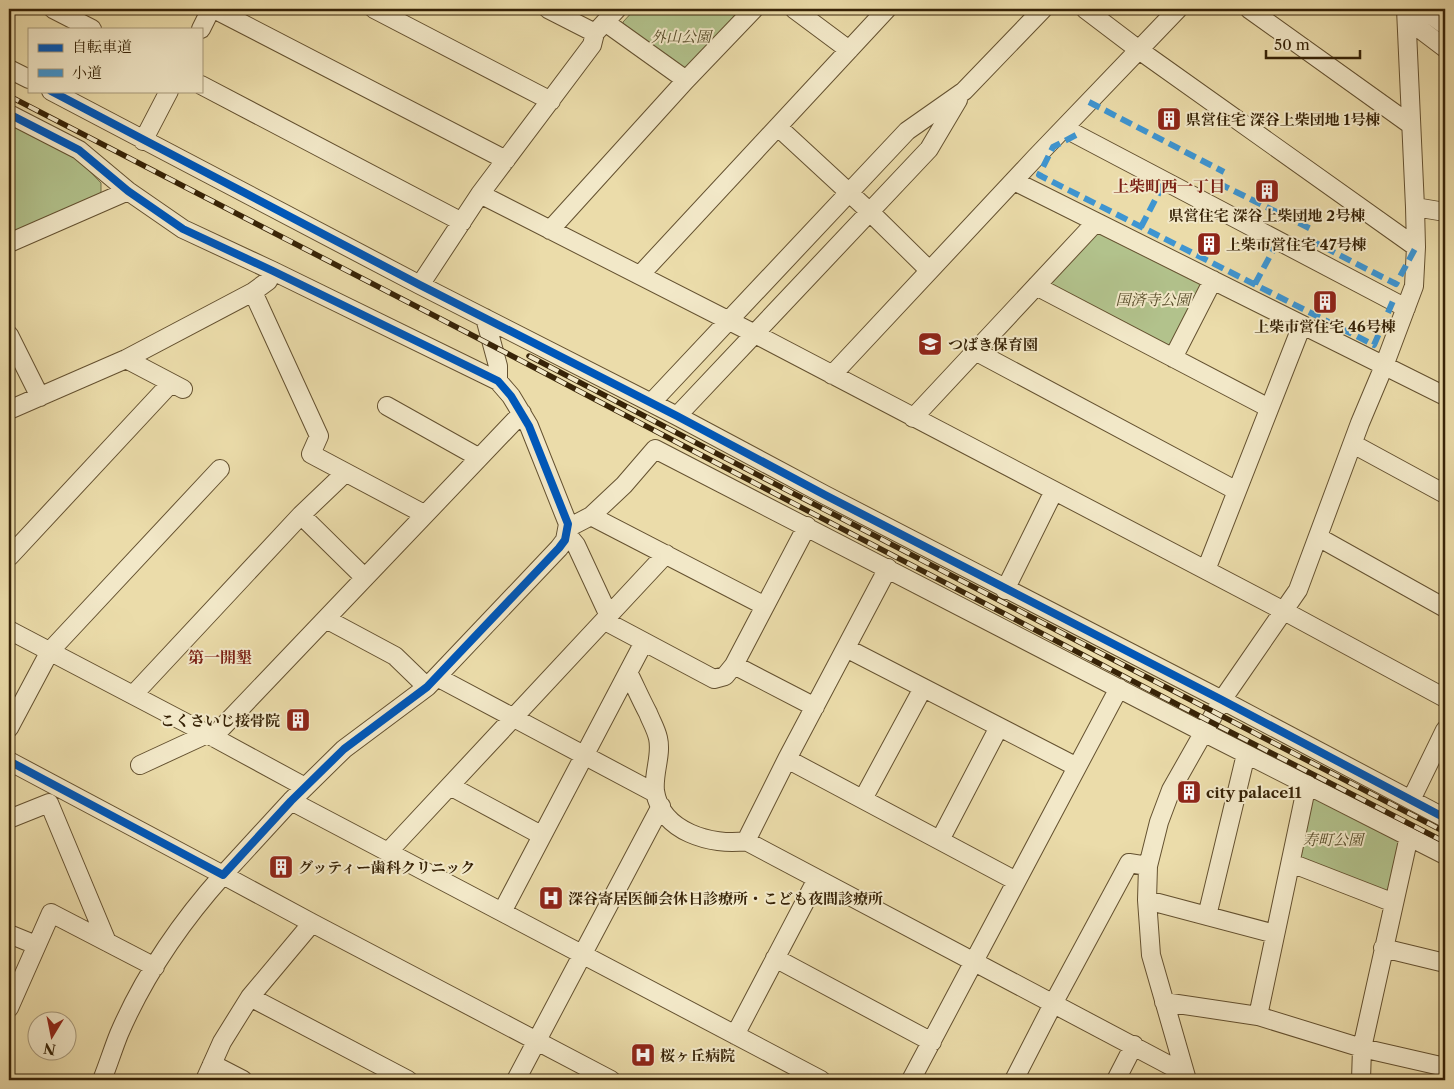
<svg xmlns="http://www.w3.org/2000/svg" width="1454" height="1089" font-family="'Libre Caslon Text','Noto Serif JP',serif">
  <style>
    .green { fill: #b2c28c; stroke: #74724a }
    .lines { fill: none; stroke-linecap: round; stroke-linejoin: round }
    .minor-casing { stroke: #645130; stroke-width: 20 }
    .minor { stroke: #f2e8c8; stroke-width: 18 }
    .rail-casing { stroke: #372307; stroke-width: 5.5 }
    .rail { stroke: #f2e8c8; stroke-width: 4; stroke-dasharray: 11; stroke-linecap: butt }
    .quiet { stroke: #3e95d1; stroke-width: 6; stroke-dasharray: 12 6; stroke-linecap: butt }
    .cycleway-casing { stroke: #f2e8c8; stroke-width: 11 }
    .cycleway { stroke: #0057b8; stroke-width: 8 }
    .labels { text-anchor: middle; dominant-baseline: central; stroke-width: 4; stroke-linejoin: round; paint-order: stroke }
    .park-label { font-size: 15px; font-style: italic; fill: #564b28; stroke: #f2e8c8 }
    .poi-label { font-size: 15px; font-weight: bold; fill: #372307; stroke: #f2e8c8; text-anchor: start }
    .neighbourhood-label { font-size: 16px; font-weight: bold; fill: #7a1f14; stroke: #f2e8c8 }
  </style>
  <rect width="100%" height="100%" fill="#ebdcaa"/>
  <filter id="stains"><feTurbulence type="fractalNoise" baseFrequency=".004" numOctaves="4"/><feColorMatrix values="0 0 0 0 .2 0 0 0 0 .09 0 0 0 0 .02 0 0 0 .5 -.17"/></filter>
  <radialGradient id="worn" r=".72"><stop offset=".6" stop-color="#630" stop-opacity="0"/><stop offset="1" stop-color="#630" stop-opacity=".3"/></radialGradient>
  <!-- green -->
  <path class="green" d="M 635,9 L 747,9 L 686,72 L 623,28 L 623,22 Z
    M 9,124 L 79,160 L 101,183 L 101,195 L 9,234 Z
    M 1096,222 L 1213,280 L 1173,358 L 1036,286 Z
    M 1310,789 L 1405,837 L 1392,898 L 1295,860 Z"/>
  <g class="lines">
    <defs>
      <path id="minor" d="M 53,9 L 92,29
        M 214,9 L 506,160
        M 374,9 L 551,101
        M 548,9 L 595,33
        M 794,9 L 849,50
        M 1085,9 L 1139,50 L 1416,247
        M 1249,9 L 1411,125
        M 1423,9 L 1445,25
        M 1408,20 L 1445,48
        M 605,22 L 686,80
        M 201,29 L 211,9
        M 9,69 L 29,79
        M 201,85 L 462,222
        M 51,91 L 420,285 L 677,416 L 825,495 L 1222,700 L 1445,818
        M 9,114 L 79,150 L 128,191 L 183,229 L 273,271 L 498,381 L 511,396 L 529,426 L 568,524 L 565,540 L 559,548 L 427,687 L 344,749 L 291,801 L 223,875 L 9,761
        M 778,127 L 870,212 L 929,270
        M 1064,128 L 1406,308
        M 143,141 L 169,91
        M 1014,181 L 1445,396
        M 480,194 L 755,334 L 1284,611 L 1445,698
        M 1415,207 L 1445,212
        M 550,230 L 686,80 L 754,9
        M 9,243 L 128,191
        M 640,275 L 887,9
        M 420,285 L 480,194 L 592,45 L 595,33 L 617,9
        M 1036,286 L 1269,408
        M 253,292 L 319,436 L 311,454 L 424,514
        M 485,318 L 498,366 L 498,381
        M 9,335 L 40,397
        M 975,351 L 1237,491
        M 1173,358 L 1213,280
        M 126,359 L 183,389
        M 832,375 L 1035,158 L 1178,9
        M 651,403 L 907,131 L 964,91 L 1043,9
        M 387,406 L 478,457
        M 9,410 L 126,359 L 253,292 L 268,281 L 273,271
        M 677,416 L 929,149 L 958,100
        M 913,418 L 1096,222
        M 1353,444 L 1445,494
        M 301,515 L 364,577
        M 591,516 L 765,606
        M 568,528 L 591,516 L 624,485 L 655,449 L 1203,732 L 1445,855
        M 567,534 L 576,545 L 609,616
        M 1318,537 L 1445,608
        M 9,557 L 171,383
        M 1206,570 L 1302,325
        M 1005,590 L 1054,491
        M 326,619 L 395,656 L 427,687
        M 605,621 L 714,679 L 725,676 L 734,665 L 807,526
        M 9,630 L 213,737 L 305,787
        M 846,648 L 1077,767
        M 734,665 L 815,707
        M 628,672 C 635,686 641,700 648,713 C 651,721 656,729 658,738 C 662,755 653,773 655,791 C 661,832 712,846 746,841 L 1184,1073
        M 437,677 L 655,793
        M 133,695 L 301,515 L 345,473
        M 9,728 L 50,651 L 220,469
        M 213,737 L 522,413
        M 787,759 L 1016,881
        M 140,765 L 207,734
        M 450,786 L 541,835
        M 863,799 L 923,688
        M 1411,800 L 1445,730
        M 291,801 L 821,1080
        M 9,819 L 49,803 L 107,942
        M 940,840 L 999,727
        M 746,841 L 787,759 L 888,568
        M 388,852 L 666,554
        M 1291,863 L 1394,903
        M 1147,900 L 1275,934
        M 502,912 L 644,642
        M 1207,916 L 1246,754
        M 9,934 L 36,945
        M 1383,948 L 1445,963
        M 775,958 L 932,1042
        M 250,997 L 408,1080
        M 1164,1002 L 1258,1016 L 1362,1048 L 1445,1067
        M 9,1008 L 51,913 L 155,967
        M 1258,1016 L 1307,784
        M 735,1035 L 817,879
        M 212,1064 L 243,1080
        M 102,1080 C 108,1065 113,1049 119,1034 C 144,976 181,922 223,875 L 312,923 L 611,1080
        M 205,1080 L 222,1042 L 250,997 L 312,923
        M 516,1080 L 661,806
        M 911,1080 L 1119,688
        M 1014,1080 L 1053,1004 L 1129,863 L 1148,866
        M 1116,1080 L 1134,1045
        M 1187,1080 L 1151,955 L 1147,900 L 1148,866 L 1159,822 L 1171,790 L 1222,700 L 1298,590 L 1360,423 L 1384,366 L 1414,286 L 1416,247 L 1415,207 L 1406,9
        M 1361,1080 L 1362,1048 L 1409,836"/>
    </defs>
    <!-- minor casing -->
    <use href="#minor" class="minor-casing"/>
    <!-- minor -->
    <use href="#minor" class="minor"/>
    <defs>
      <path id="rail" d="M 9,96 L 493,346 L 1209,721 L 1445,842
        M 529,356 L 1445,832"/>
    </defs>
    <!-- rail casing -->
    <use href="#rail" class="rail-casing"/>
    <!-- rail -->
    <use href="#rail" class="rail"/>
    <!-- quiet -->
    <path class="quiet" d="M 1089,102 L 1224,172
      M 1076,135 L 1053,147 L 1039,175 L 1374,345 L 1393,301
      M 1218,183 L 1313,230
      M 1141,227 L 1165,181
      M 1308,239 L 1396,284 L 1416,247
      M 1255,284 L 1278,241"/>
    <defs>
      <path id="cycleway" d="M 51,91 L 420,285 L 677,416 L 825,495 L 1222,700 L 1445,818
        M 9,114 L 79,150 L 128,191 L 183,229 L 273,271 L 498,381 L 511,396 L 529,426 L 568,524 L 565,540 L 559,548 L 427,687 L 344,749 L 291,801 L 223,875 L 9,761"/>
    </defs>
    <!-- cycleway casing -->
    <use href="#cycleway" class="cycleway-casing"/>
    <!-- cycleway -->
    <use href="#cycleway" class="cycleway"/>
  </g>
  <!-- icons -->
  <defs>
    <symbol id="building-square" viewBox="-11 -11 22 22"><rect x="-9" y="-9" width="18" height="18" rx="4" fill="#8f2418" stroke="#f2e8c8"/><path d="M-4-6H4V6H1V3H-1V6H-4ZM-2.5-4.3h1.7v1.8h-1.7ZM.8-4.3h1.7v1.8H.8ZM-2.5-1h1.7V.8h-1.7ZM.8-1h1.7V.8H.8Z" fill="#fff"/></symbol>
    <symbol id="school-square" viewBox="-11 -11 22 22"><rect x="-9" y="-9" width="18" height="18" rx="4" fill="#8f2418" stroke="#f2e8c8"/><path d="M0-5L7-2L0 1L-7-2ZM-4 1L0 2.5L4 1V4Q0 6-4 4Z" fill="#fff"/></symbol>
    <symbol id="hospital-square" viewBox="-11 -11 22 22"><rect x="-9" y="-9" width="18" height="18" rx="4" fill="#8f2418" stroke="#f2e8c8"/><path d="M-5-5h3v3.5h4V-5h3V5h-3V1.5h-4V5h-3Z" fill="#fff"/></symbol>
  </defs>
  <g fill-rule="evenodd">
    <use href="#building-square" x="1155" y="105" width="28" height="28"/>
    <use href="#building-square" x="1253" y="177" width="28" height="28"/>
    <use href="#building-square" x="1195" y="230" width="28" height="28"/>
    <use href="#building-square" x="1311" y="288" width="28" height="28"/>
    <use href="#school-square" x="916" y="330" width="28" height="28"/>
    <use href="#building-square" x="284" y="706" width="28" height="28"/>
    <use href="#building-square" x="1175" y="778" width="28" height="28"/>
    <use href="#building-square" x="267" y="853" width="28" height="28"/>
    <use href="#hospital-square" x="537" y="884" width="28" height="28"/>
    <use href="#hospital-square" x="629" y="1041" width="28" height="28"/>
  </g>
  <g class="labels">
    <!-- park labels -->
    <g class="park-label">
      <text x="681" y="36">外山公園</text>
      <text x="1153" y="299">国済寺公園</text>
      <text x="1333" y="839">寿町公園</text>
    </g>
    <!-- poi labels -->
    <g class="poi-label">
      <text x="1186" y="119">県営住宅 深谷上柴団地 1号棟</text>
      <text x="1267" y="215" text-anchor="middle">県営住宅 深谷上柴団地 2号棟</text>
      <text x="1226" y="244">上柴市営住宅 47号棟</text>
      <text x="1325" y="326" text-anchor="middle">上柴市営住宅 46号棟</text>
      <text x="948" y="344">つばき保育園</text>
      <text x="280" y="720" text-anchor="end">こくさいじ接骨院</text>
      <text x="1206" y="792">city palace11</text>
      <text x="298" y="867">グッティー歯科クリニック</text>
      <text x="568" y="898">深谷寄居医師会休日診療所・こども夜間診療所</text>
      <text x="660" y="1055">桜ヶ丘病院</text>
    </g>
    <!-- neighbourhood labels -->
    <g class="neighbourhood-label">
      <text x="1169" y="186">上柴町西一丁目</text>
      <text x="220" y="657">第一開墾</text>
    </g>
  </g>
  <!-- margin -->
  <rect width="1454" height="1089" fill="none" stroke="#ebdcaa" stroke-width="30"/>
  <rect x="10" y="10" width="1434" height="1069" fill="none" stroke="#372307" stroke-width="2.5"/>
  <rect x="15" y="15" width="1424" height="1059" fill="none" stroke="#372307"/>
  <!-- legend -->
  <rect x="28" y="28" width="175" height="65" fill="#f2e8c8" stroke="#a7997b"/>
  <rect x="38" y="44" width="25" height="8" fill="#0057b8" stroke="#a7997b"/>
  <text x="72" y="52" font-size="15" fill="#372307">自転車道</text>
  <rect x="38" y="69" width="25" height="8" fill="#3e95d1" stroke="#a7997b"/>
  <text x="72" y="78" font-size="15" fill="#372307">小道</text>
  <!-- north arrow -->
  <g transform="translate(52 1036) rotate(190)"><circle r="24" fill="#f2e8c8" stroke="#a7997b"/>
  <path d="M0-4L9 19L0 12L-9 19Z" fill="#8f2418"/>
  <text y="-8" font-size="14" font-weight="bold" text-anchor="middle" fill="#372307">N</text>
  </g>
  <!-- scale -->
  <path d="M1266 50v8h94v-8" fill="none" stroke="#372307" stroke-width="2.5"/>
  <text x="1274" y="50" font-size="15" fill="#372307" stroke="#f2e8c8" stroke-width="4" paint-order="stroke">50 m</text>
  <rect width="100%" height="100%" filter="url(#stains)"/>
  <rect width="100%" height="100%" fill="url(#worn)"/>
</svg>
